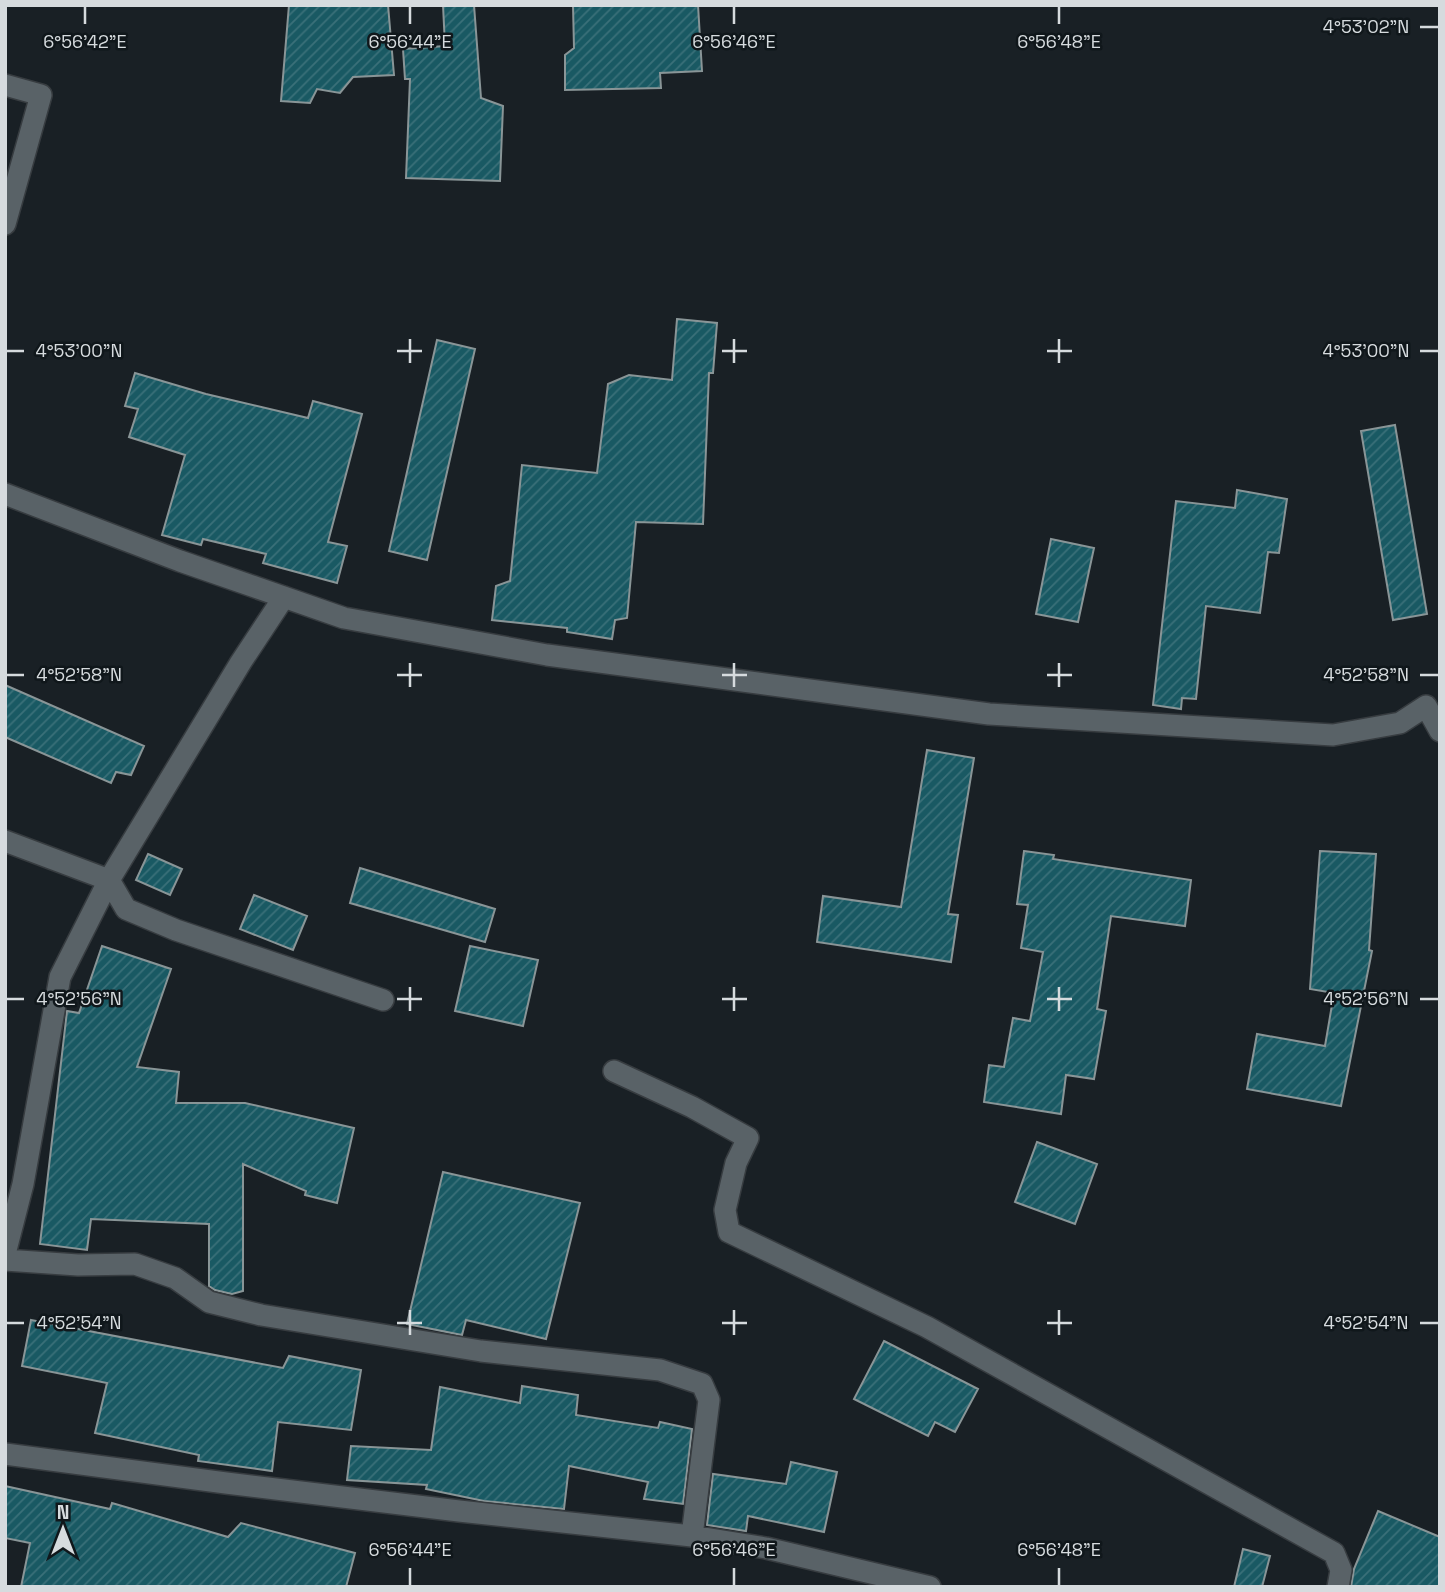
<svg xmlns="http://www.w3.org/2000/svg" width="1445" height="1592" font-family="'Space Grotesk',sans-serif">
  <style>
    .building { fill: url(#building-hatch); stroke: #899597; stroke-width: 2 }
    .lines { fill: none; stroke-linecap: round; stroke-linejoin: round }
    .minor-casing { stroke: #373c40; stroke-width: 24 }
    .minor { stroke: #596267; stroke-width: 21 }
    .ticks { fill: none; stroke: #d6dbde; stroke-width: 2.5 }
    .ticks-label { font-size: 18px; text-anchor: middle; fill: #d6dbde; stroke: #10171b; stroke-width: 5; stroke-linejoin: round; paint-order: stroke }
  </style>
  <defs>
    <pattern id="building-hatch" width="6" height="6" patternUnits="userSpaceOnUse" patternTransform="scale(1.75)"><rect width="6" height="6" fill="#195963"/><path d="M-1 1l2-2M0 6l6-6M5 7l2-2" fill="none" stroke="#3a7079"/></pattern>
  </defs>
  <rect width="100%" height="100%" fill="#192025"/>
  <!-- building -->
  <path class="building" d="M 289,5 L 388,5 L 394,75 L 353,77 L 340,93 L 317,89 L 310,103 L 281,101 Z
    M 443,5 L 474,5 L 481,98 L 503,106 L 500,181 L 406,178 L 410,79 L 405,79 L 403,49 L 445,46 Z
    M 573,5 L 698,5 L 702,71 L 660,73 L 661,88 L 565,90 L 565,55 L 574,48 Z
    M 677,319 L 717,323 L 713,373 L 709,373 L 703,524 L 636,522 L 627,618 L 615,620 L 612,639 L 567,632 L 567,628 L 492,620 L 496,586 L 510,581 L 522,465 L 597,473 L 608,384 L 629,375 L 672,380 Z
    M 437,340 L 475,349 L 427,560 L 389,551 Z
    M 135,373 L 206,394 L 308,418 L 313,401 L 362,414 L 328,542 L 347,546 L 337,583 L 263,563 L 266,554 L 203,539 L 201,545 L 162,535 L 185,455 L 129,437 L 138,409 L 125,406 Z
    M 1395,425 L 1427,614 L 1393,620 L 1361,431 Z
    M 1237,490 L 1287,499 L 1279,553 L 1268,552 L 1260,613 L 1206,606 L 1196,699 L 1182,698 L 1181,709 L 1153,705 L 1176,501 L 1235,508 Z
    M 1051,539 L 1094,548 L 1078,622 L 1036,614 Z
    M 5,685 L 144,746 L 131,775 L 116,772 L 111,783 L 5,737 Z
    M 927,750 L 974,758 L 948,914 L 958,915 L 951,962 L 817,942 L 823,896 L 901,907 Z
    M 1024,851 L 1054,855 L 1053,859 L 1191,880 L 1185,926 L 1111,916 L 1097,1009 L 1106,1011 L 1094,1079 L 1066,1075 L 1061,1114 L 984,1102 L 989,1065 L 1004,1067 L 1013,1018 L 1030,1021 L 1043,952 L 1021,948 L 1028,905 L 1017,904 Z
    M 1320,851 L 1376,854 L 1369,950 L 1372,951 L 1341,1106 L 1247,1089 L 1257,1034 L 1325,1046 L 1334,993 L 1310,989 Z
    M 148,854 L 182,869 L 170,895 L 136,880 Z
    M 360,868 L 495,909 L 485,942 L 350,903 Z
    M 254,895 L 307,916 L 293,950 L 240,929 Z
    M 102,946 L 171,969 L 137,1067 L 179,1072 L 176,1103 L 245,1103 L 354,1128 L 337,1203 L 305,1195 L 306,1191 L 243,1164 L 243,1291 L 232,1294 L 215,1290 L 209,1286 L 209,1224 L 91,1219 L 87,1250 L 40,1244 L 67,1011 L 79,1013 Z
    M 470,946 L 538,960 L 523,1026 L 455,1011 Z
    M 1037,1142 L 1097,1164 L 1075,1224 L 1015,1202 Z
    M 443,1172 L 580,1203 L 546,1339 L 466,1320 L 462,1335 L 407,1324 Z
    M 31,1320 L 283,1368 L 289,1356 L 361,1370 L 351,1430 L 278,1422 L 272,1471 L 198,1461 L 199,1455 L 95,1433 L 107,1383 L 22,1366 Z
    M 884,1341 L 978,1389 L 955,1432 L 935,1422 L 928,1436 L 854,1399 Z
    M 522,1386 L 578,1395 L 576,1415 L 658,1428 L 660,1422 L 692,1429 L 683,1504 L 644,1499 L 648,1482 L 569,1466 L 564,1509 L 484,1501 L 426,1489 L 427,1485 L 347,1480 L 351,1446 L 431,1450 L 440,1387 L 520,1403 Z
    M 791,1462 L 837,1472 L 824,1532 L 748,1516 L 746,1531 L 707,1525 L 713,1474 L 786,1484 Z
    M 5,1486 L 110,1509 L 112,1503 L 228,1537 L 241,1523 L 355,1553 L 346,1587 L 21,1587 L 30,1543 L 5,1538 Z
    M 1378,1511 L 1440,1537 L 1440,1587 L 1351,1587 L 1354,1569 Z
    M 1243,1549 L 1270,1556 L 1262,1587 L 1234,1587 Z"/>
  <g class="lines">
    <defs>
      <path id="minor" d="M 5,85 L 41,95 L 5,224
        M 5,494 L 180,561 L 344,618 L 547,655 L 989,714 L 1333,735 L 1400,723 L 1426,706 L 1440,731
        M 5,841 L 109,880 L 126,909 L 176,930 L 383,1000
        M 614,1071 L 692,1107 L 748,1138 L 736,1163 L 725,1210 L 729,1232 L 927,1327 L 1334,1553 L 1341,1570 L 1338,1587
        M 5,1254 L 23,1184 L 60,977 L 109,880 L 241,662 L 284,597
        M 5,1260 L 78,1265 L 135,1264 L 175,1278 L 209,1302 L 261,1315 L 481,1351 L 660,1370 L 702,1384 L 709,1400 L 692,1536
        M 5,1454 L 226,1483 L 459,1511 L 692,1536 L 766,1548 L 930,1587"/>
    </defs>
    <!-- minor casing -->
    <use href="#minor" class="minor-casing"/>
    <!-- minor -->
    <use href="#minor" class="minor"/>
  </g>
  <!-- ticks -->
  <path class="ticks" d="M 85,7 L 85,24M 410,7 L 410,24M 734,7 L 734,24M 1059,7 L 1059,24M 1420,27 L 1438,27M 410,339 L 410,363M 734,339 L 734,363M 1059,339 L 1059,363M 7,351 L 24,351M 397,351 L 422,351M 722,351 L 747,351M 1047,351 L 1072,351M 1420,351 L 1438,351M 410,663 L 410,687M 734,663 L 734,687M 1059,663 L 1059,687M 7,675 L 24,675M 397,675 L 422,675M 722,675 L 747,675M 1047,675 L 1072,675M 1420,675 L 1438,675M 410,987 L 410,1011M 734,987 L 734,1011M 1059,987 L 1059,1011M 7,999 L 24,999M 397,999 L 422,999M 722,999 L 747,999M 1047,999 L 1072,999M 1420,999 L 1438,999M 410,1310 L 410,1335M 734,1310 L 734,1335M 1059,1310 L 1059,1335M 7,1323 L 24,1323M 397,1323 L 422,1323M 722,1323 L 747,1323M 1047,1323 L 1072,1323M 1420,1323 L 1438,1323M 410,1568 L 410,1585M 734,1568 L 734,1585M 1059,1568 L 1059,1585"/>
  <g class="ticks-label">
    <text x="1366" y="33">4°53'02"N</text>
    <text x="85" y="48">6°56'42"E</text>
    <text x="410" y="48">6°56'44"E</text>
    <text x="734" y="48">6°56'46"E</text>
    <text x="1059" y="48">6°56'48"E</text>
    <text x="79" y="357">4°53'00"N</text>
    <text x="1366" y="357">4°53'00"N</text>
    <text x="79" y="681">4°52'58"N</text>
    <text x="1366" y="681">4°52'58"N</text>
    <text x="79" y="1005">4°52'56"N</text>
    <text x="1366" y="1005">4°52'56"N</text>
    <text x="79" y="1329">4°52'54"N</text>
    <text x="1366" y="1329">4°52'54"N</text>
    <text x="410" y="1556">6°56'44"E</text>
    <text x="734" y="1556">6°56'46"E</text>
    <text x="1059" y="1556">6°56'48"E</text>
  </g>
  <!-- border -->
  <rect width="1445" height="1592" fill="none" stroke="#d6dbde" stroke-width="14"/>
  <!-- north arrow -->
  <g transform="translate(63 1529)" stroke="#10171b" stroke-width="5" paint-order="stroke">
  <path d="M0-5L12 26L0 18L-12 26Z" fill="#d6dbde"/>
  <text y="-10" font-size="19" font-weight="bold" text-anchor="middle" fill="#d6dbde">N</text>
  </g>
</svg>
